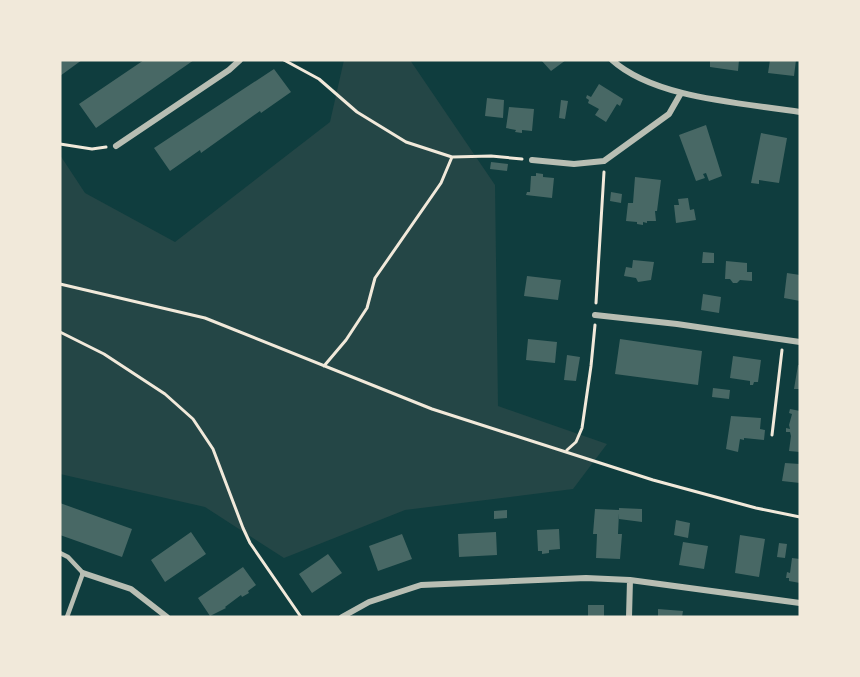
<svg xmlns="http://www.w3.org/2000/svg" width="860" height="677" font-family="'Nunito Sans',sans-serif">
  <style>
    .green { fill: #244646 }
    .building { fill: #486865 }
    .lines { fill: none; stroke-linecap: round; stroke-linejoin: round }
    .path { stroke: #f1e9da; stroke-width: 3 }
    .service { stroke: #b8beb3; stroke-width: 4.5 }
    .minor { stroke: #b8beb3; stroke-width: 6 }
  </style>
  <rect width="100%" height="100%" fill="#0f3d3e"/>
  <!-- green -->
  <path class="green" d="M 344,60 L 410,60 L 495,185 L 498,406 L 607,444 L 573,489 L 405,510 L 284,558 L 205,507 L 60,474 L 60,155 L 85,193 L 175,242 L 330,122 Z"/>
  <!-- building -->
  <path class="building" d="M 60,60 L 82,60 L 60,76 Z
    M 144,60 L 194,60 L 96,128 L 79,104 Z
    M 541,60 L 566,60 L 551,71 Z
    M 710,60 L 739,60 L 738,71 L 710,67 Z
    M 770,60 L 796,60 L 794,76 L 768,73 Z
    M 274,69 L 291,92 L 261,113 L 260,111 L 201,153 L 200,150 L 170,171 L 154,148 Z
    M 599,84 L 623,99 L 620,106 L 617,104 L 606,122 L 595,115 L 599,109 L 588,103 L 589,100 L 586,98 L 587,95 L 591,97 Z
    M 487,98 L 504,100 L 503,118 L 485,116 Z
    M 561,100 L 568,101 L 565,119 L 559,118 Z
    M 509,107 L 534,109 L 532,131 L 522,130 L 522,133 L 515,132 L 516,130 L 506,128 Z
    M 706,125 L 722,176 L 709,181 L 706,173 L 703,174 L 705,178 L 696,181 L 679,135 Z
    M 761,133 L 787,138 L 779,183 L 759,180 L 759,184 L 751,183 Z
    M 491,162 L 508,164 L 507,171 L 490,169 Z
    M 536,173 L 543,174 L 543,177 L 554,178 L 552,198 L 526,195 L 527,192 L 530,192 L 531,176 L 536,176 Z
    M 635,177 L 661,180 L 657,211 L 655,211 L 656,221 L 647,221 L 647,223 L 643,222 L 643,225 L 637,224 L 637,222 L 626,221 L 628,203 L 633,203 Z
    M 611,192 L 622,194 L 621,203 L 610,201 Z
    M 688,198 L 690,210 L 694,209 L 696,220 L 676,223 L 674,205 L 679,205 L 678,199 Z
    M 703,252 L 714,253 L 714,263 L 702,263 Z
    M 633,260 L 654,262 L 651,280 L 638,282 L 636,278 L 624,276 L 626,267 L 632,268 Z
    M 726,261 L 747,263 L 747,272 L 752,272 L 752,281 L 740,280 L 737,283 L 733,283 L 730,279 L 725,279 Z
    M 787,273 L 800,275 L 800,301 L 784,298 Z
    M 527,276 L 561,280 L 558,300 L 524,296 Z
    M 703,294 L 721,297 L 719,313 L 701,310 Z
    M 528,339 L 557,342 L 555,363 L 526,360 Z
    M 620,339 L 702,351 L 698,385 L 615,374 Z
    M 567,355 L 580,357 L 576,381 L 564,380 Z
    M 733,356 L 761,360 L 758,382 L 754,382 L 753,385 L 750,385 L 750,381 L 730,378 Z
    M 798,365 L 800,365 L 800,389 L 794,389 Z
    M 713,388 L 730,390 L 729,399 L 712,397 Z
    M 790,409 L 800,411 L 800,452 L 789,451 L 791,436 L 790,432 L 786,432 L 786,428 L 790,429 L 789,425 L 792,414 L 789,413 Z
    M 731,416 L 761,418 L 760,429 L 765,430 L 764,440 L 744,438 L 744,440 L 740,439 L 738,452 L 726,449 Z
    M 785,463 L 800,464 L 800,483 L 782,481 Z
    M 60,503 L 132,529 L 122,557 L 60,535 Z
    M 619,508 L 642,509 L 642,522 L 619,519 L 619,513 L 618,534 L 622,534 L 620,559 L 596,558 L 597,534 L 593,534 L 595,509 L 619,510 Z
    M 507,510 L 507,518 L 494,519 L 494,511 Z
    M 676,520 L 690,523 L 688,538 L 674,535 Z
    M 559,529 L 560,549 L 549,550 L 549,553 L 542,554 L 542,551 L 538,551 L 537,530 Z
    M 191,532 L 206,554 L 165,582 L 151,560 Z
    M 496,532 L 497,555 L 459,557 L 458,534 Z
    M 402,534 L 412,559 L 378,571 L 369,546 Z
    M 740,535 L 765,539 L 759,577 L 735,573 Z
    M 683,542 L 708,546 L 704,569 L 679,565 Z
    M 779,543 L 787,544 L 785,558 L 777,557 Z
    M 328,554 L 342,573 L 312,593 L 299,574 Z
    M 792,558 L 800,559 L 800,583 L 789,581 L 789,578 L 786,578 L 787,572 L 790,573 Z
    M 243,567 L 256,585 L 248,591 L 249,593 L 242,597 L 241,595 L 225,607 L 226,608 L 210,616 L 198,598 Z
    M 588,605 L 604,605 L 604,617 L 588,617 Z
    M 658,609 L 683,611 L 682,617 L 658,617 Z"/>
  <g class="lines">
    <!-- path -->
    <path class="path" d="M 284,60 L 319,79 L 357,112 L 406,142 L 452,157 L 491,156 L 522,159
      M 60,144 L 92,149 L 106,147
      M 60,284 L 205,318 L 432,409 L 653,480 L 756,508 L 800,517
      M 596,303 L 604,172
      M 60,332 L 104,354 L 165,394 L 193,419 L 213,449 L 243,528 L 250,543 L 301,617
      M 324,366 L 346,340 L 367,308 L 375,278 L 441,183 L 452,157
      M 772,435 L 782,350
      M 567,450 L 576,442 L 582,428 L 591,366 L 595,325"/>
    <!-- service -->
    <path class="service" d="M 60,553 L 68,557 L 83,573 L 67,617"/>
    <!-- minor -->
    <path class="minor" d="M 612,60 C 655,99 744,103 800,112
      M 116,146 L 229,70 L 240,60
      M 532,160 L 574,164 L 604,161 L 669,114 L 681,93
      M 595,315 L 677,324 L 800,342
      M 83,573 L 131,589 L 167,617
      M 342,617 L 369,602 L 421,585 L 586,578 L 630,580 L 800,603
      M 629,617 L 630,580"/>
  </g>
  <!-- border -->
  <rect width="860" height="677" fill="none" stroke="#f1e9da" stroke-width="123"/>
</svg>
